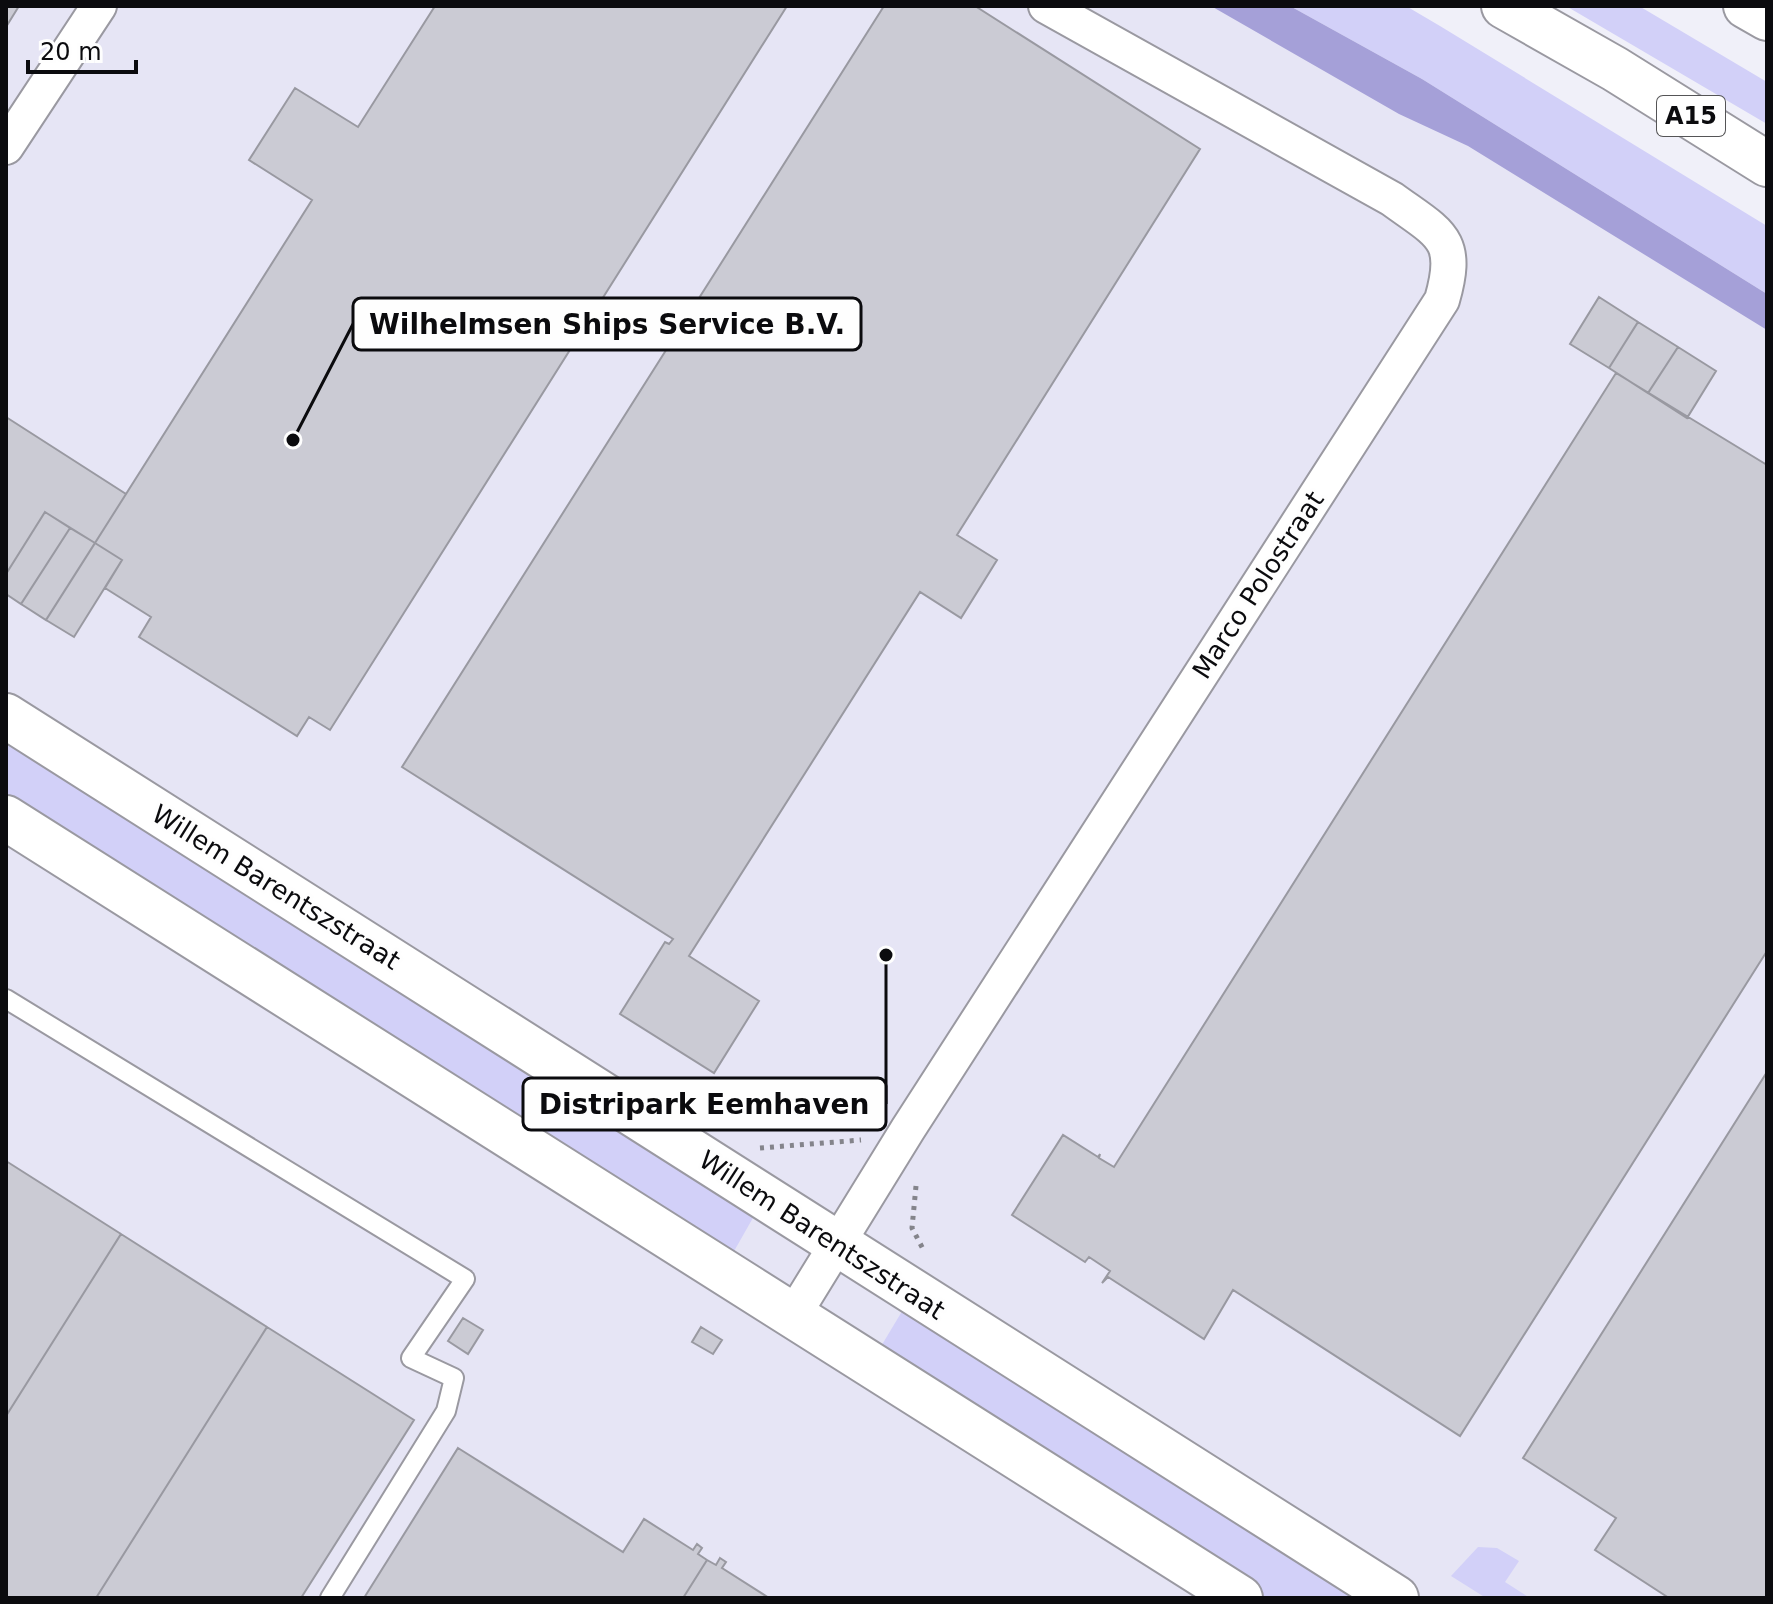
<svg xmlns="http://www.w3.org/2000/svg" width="1773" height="1604" font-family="'DejaVu Sans',sans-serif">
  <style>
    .built { fill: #e6e5f5 }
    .green { fill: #d2d0f8 }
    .water { fill: #a5a0d8 }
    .building { fill: #cbcbd4; stroke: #9999a1; stroke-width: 2 }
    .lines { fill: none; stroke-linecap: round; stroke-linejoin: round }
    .service-casing { stroke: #9a99a1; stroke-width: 22 }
    .minor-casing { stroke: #9a99a1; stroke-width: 38 }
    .secondary-casing { stroke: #9a99a1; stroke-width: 48 }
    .motorway-casing { stroke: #9a99a1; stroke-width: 48 }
    .path { stroke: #84848b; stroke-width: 5; stroke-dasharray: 4 6; stroke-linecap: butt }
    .service { stroke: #fff; stroke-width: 18 }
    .minor { stroke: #fff; stroke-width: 34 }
    .secondary { stroke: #fff; stroke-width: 44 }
    .motorway { stroke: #fff; stroke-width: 44 }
    .labels { text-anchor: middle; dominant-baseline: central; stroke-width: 7; stroke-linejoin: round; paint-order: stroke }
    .shield { fill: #fefefe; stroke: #545456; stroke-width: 2 }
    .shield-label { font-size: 24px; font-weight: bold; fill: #0b0b0e }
    .street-label { font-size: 26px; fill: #0b0b0e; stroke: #fefefe }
    .leader { fill: none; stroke: #0b0b0e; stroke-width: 3 }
    .callout-dot { fill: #0b0b0e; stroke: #fefefe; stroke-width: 3 }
    .callout { fill: #fefefe; stroke: #0b0b0e; stroke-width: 3 }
    .callout-label { font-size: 28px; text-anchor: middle; font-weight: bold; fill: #0b0b0e }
  </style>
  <rect width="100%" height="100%" fill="#f0f0f9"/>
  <!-- built -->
  <path class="built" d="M 6,6 L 1251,6 L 1767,313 L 1767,1598 L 6,1598 Z"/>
  <!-- green -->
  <path class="green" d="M 1290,6 L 1406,6 L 1440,26 L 1767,226 L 1767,294 L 1422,79 Z
    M 1566,6 L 1639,6 L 1767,82 L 1767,124 Z
    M 6,732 L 758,1209 L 729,1260 L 6,804 Z
    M 907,1303 L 1374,1598 L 1262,1598 L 877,1353 Z
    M 1478,1547 L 1497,1548 L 1519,1561 L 1505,1582 L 1530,1598 L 1486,1598 L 1451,1576 Z"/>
  <!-- water -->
  <path class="water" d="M 1211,6 L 1290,6 L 1422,79 L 1767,294 L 1767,330 L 1468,146 L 1399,114 Z"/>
  <!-- building -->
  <path class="building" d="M 6,6 L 19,6 L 6,27 Z
    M 435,6 L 787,6 L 330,730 L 309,717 L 297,736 L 139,637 L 151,617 L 105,588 L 122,560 L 95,543 L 312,200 L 249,160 L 295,88 L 358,127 Z
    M 884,6 L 975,6 L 1200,149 L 957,535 L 997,560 L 961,618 L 920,592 L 689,956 L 759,1001 L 714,1073 L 620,1014 L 665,942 L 669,944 L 673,939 L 402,767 Z
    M 1599,297 L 1638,322 L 1609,368 L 1570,344 Z
    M 1638,322 L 1678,347 L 1648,393 L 1609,368 Z
    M 1678,347 L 1716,371 L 1687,418 L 1648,393 Z
    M 1616,373 L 1767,465 L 1767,951 L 1460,1436 L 1233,1290 L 1204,1339 L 1108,1277 L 1102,1283 L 1110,1271 L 1089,1257 L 1085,1262 L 1012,1215 L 1063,1135 L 1098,1157 L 1100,1154 L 1099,1158 L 1114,1167 Z
    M 6,417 L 126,494 L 95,543 L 45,512 L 6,574 Z
    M 45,512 L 70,528 L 21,604 L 6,594 L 6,574 Z
    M 70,528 L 95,543 L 46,620 L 21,604 Z
    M 95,543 L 122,560 L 74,637 L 46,620 Z
    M 1767,1072 L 1767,1598 L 1669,1598 L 1595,1550 L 1616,1518 L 1523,1458 Z
    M 6,1161 L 121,1234 L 6,1416 Z
    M 121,1234 L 267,1327 L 96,1598 L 6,1598 L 6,1416 Z
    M 463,1318 L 483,1330 L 468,1354 L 448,1341 Z
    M 267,1327 L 414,1420 L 301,1598 L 96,1598 Z
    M 701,1327 L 722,1340 L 713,1354 L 692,1342 Z
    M 458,1448 L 623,1552 L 644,1519 L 693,1550 L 697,1544 L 702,1548 L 698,1554 L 707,1560 L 683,1598 L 364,1598 Z
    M 720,1558 L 726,1562 L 722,1568 L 769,1598 L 683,1598 L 707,1560 L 716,1565 Z"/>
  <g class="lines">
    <defs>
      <path id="service" d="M 6,999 L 465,1279 L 411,1358 L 454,1378 L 446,1411 L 330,1598"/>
      <path id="minor" d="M 6,147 L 99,6
        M 794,1314 L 908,1129 L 1442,300 C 1460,238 1440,234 1392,199 L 1046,6"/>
      <path id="secondary" d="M 6,716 L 1396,1598
        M 6,818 L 1240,1598"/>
      <path id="motorway" d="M 1504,6 L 1615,69 L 1767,164
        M 1746,6 L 1767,18"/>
    </defs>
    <!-- service casing -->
    <use href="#service" class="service-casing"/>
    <!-- minor casing -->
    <use href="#minor" class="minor-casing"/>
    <!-- secondary casing -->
    <use href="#secondary" class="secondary-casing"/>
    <!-- motorway casing -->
    <use href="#motorway" class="motorway-casing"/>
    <!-- path -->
    <path class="path" d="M 760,1148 L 861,1140
      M 916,1186 L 912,1228 L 923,1249"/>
    <!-- service -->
    <use href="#service" class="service"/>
    <!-- minor -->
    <use href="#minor" class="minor"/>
    <!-- secondary -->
    <use href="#secondary" class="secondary"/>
    <!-- motorway -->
    <use href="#motorway" class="motorway"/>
  </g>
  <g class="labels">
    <!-- shield labels -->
    <rect class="shield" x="1657" y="96" width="68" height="40" rx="6"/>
    <g class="shield-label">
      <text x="1691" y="116">A15</text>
    </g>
    <!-- street labels -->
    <g class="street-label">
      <text transform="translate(1258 585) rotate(-57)">Marco Polostraat</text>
      <text transform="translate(276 887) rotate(32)">Willem Barentszstraat</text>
      <text transform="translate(822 1235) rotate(33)">Willem Barentszstraat</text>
    </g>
  </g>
  <!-- callouts -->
  <path class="leader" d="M293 440L353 324M886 955L886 1104"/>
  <g class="callout-dot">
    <circle cx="293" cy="440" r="8"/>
    <circle cx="886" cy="955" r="8"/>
  </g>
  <g class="callout">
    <rect x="353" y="298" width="508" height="52" rx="8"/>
    <rect x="523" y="1078" width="363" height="52" rx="8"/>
  </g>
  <g class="callout-label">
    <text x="607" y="334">Wilhelmsen Ships Service B.V.</text>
    <text x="704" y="1114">Distripark Eemhaven</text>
  </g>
  <!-- border -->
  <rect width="1773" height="1604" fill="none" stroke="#0b0b0e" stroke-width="16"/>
  <!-- scale -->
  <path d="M28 60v12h108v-12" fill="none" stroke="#0b0b0e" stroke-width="4"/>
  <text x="40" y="60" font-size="24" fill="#0b0b0e" stroke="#fefefe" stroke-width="6" paint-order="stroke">20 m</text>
</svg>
